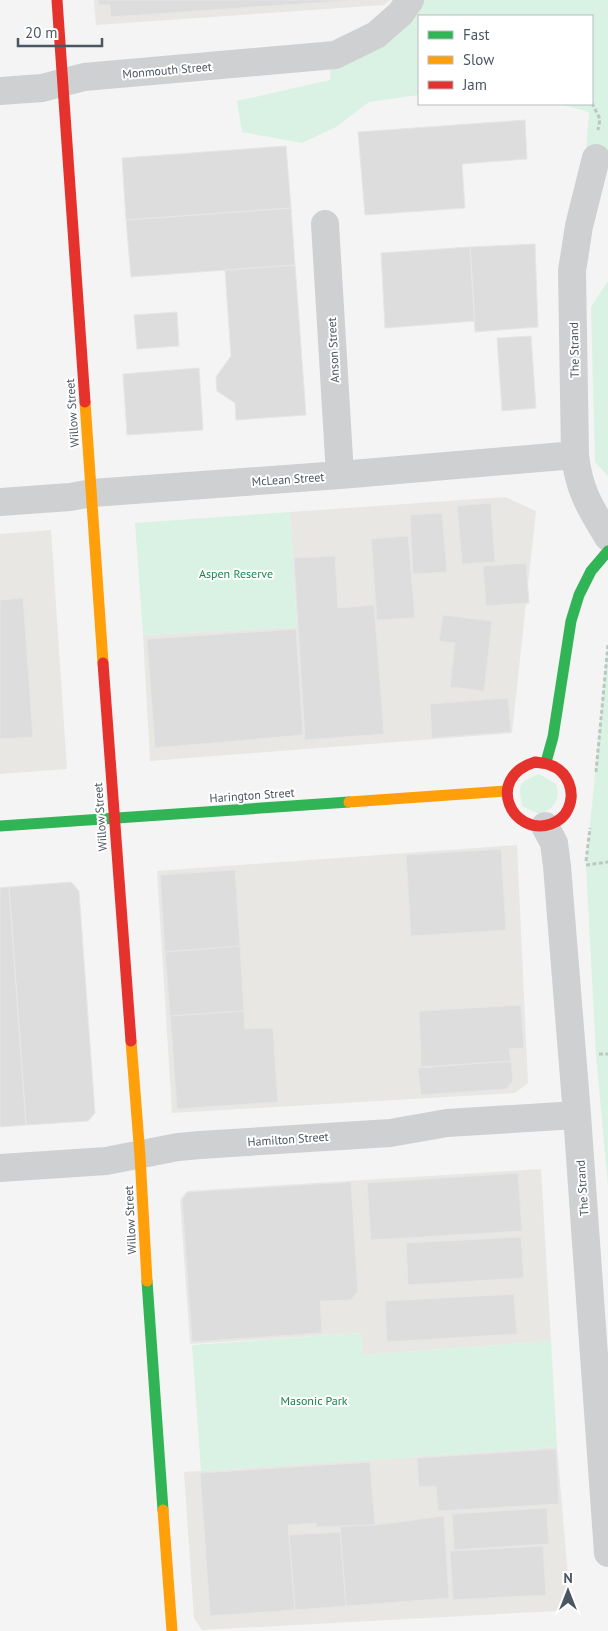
<svg xmlns="http://www.w3.org/2000/svg" width="608" height="1631" font-family="'PT Sans',sans-serif">
  <style>
    .commercial { fill: #e8e7e3 }
    .green { fill: #d9f2e3 }
    .building { fill: #ddddde; stroke: #e5e6e7 }
    .lines { fill: none; stroke-linecap: round; stroke-linejoin: round }
    .path { stroke: #bcc7c4; stroke-width: 3; stroke-dasharray: 4 2.5; stroke-linecap: butt }
    .street { stroke: #ced0d2; stroke-width: 28 }
    .fast { stroke: #30b455; stroke-width: 11 }
    .slow { stroke: #ff9f0a; stroke-width: 11 }
    .jam { stroke: #e5322d; stroke-width: 11 }
    .labels { text-anchor: middle; dominant-baseline: central; stroke-width: 4; stroke-linejoin: round; paint-order: stroke }
    .street-label { font-size: 12px; fill: #4a5661; stroke: #fff }
    .park-label { font-size: 12px; fill: #17864f; stroke: #fff }
  </style>
  <rect width="100%" height="100%" fill="#f4f4f4"/>
  <!-- commercial -->
  <path class="commercial" d="M 94,0 L 390,0 L 384,5 L 96,25 Z
    M 505,497 L 536,511 L 512,733 L 150,761 L 143,635 L 297,627 L 290,512 Z
    M 51,530 L 67,769 L 0,774 L 0,534 Z
    M 517,845 L 528,1083 L 515,1093 L 172,1113 L 157,871 Z
    M 541,1169 L 551,1341 L 363,1355 L 361,1333 L 190,1344 L 180,1200 L 187,1191 Z
    M 557,1447 L 570,1599 L 557,1611 L 202,1630 L 194,1618 L 184,1472 Z"/>
  <!-- green -->
  <path class="green" d="M 422,0 L 608,0 L 608,152 L 586,152 L 589,112 L 560,104 L 592,104 L 592,16 L 419,16 L 419,95 L 369,102 L 336,127 L 302,143 L 242,132 L 237,101 L 330,80 L 331,66 Z
    M 608,281 L 608,476 L 595,462 L 591,307 Z
    M 290,512 L 297,627 L 143,635 L 135,523 Z
    M 608,644 L 608,1186 L 596,1054 L 586,865 Z
    M 539,774 L 556,784 C 561,799 555,809 539,814 L 522,806 C 518,783 518,783 539,774 Z
    M 361,1333 L 363,1355 L 551,1341 L 557,1447 L 201,1471 L 192,1345 Z"/>
  <!-- building -->
  <path class="building" d="M 98,0 L 356,0 L 111,17 L 110,5 L 99,5 Z
    M 525,120 L 527,159 L 462,164 L 465,208 L 365,215 L 358,132 Z
    M 286,146 L 291,208 L 126,220 L 122,158 Z
    M 291,208 L 295,265 L 131,277 L 126,220 Z
    M 535,244 L 538,327 L 475,332 L 470,247 Z
    M 470,247 L 475,321 L 385,328 L 381,253 Z
    M 295,265 L 306,415 L 236,420 L 235,403 L 217,391 L 216,377 L 231,356 L 225,270 Z
    M 177,312 L 179,346 L 137,349 L 134,315 Z
    M 531,336 L 536,408 L 502,411 L 497,338 Z
    M 199,368 L 203,430 L 127,435 L 123,374 Z
    M 491,503 L 495,562 L 462,564 L 457,506 Z
    M 442,513 L 447,572 L 413,574 L 410,515 Z
    M 408,536 L 415,618 L 377,620 L 371,539 Z
    M 335,556 L 338,608 L 374,605 L 384,734 L 305,740 L 294,558 Z
    M 526,563 L 529,603 L 486,606 L 483,566 Z
    M 23,598 L 33,737 L 0,739 L 0,600 Z
    M 443,615 L 492,621 L 484,691 L 450,687 L 455,643 L 439,641 Z
    M 296,629 L 303,735 L 155,748 L 147,639 Z
    M 508,698 L 511,732 L 432,738 L 430,704 Z
    M 501,849 L 506,930 L 411,936 L 406,855 Z
    M 235,870 L 240,946 L 165,952 L 160,875 Z
    M 71,882 L 79,891 L 95,1113 L 88,1121 L 26,1125 L 9,887 Z
    M 9,887 L 26,1125 L 0,1127 L 0,888 Z
    M 240,946 L 244,1011 L 170,1016 L 165,952 Z
    M 521,1005 L 524,1048 L 509,1049 L 511,1061 L 421,1067 L 419,1011 Z
    M 244,1011 L 245,1029 L 273,1028 L 278,1102 L 177,1109 L 170,1016 Z
    M 511,1061 L 513,1081 L 506,1089 L 421,1095 L 418,1068 Z
    M 518,1173 L 522,1231 L 371,1240 L 367,1183 Z
    M 351,1182 L 358,1291 L 351,1300 L 320,1301 L 322,1333 L 192,1342 L 182,1199 L 188,1192 Z
    M 521,1237 L 524,1278 L 408,1285 L 406,1243 Z
    M 514,1294 L 517,1334 L 387,1342 L 385,1301 Z
    M 556,1449 L 559,1504 L 438,1511 L 436,1486 L 419,1487 L 417,1458 Z
    M 370,1462 L 375,1525 L 317,1527 L 316,1523 L 288,1525 L 295,1610 L 210,1616 L 200,1473 Z
    M 547,1508 L 549,1544 L 454,1550 L 452,1514 Z
    M 444,1516 L 449,1598 L 346,1606 L 340,1526 L 375,1525 Z
    M 340,1532 L 346,1606 L 295,1610 L 289,1535 Z
    M 543,1546 L 546,1595 L 453,1600 L 450,1551 Z"/>
  <g class="lines">
    <!-- path -->
    <path class="path" d="M 592,103 L 600,119 L 598,130
      M 596,772 L 608,644
      M 586,861 L 590,828
      M 586,865 L 608,862
      M 599,1054 L 608,1054"/>
    <!-- street -->
    <path class="street" d="M 0,91 L 42,88 L 84,77 L 335,55 L 376,35 L 400,14 L 410,0
      M 596,158 L 579,226 L 572,271 L 575,455 C 579,491 590,507 608,537
      M 325,224 L 340,475
      M 0,502 L 70,497 L 92,493 L 340,475 L 575,455
      M 545,826 L 554,843 L 557,866 L 577,1115 L 608,1553
      M 0,1168 L 106,1161 L 178,1147 L 200,1145 L 390,1133 L 447,1123 L 577,1115"/>
    <!-- fast -->
    <path class="fast" d="M 546,762 L 553,737 L 571,621 L 579,595 L 591,571 L 608,551
      M 0,826 L 349,802
      M 147,1281 L 163,1510"/>
    <!-- slow -->
    <path class="slow" d="M 85,402 L 103,663
      M 349,802 L 506,791
      M 131,1041 L 140,1156 L 147,1281
      M 163,1510 L 172,1631"/>
    <!-- jam -->
    <path class="jam" d="M 57,0 L 85,402
      M 103,663 L 131,1041
      M 535,762 C 540,763 546,763 550,765 C 568,771 576,792 568,809 C 565,816 559,821 551,824 C 512,837 484,778 535,762 Z"/>
  </g>
  <g class="labels">
    <!-- street labels -->
    <g class="street-label">
      <text transform="translate(167 70) rotate(-5)">Monmouth Street</text>
      <text transform="translate(333 350) rotate(-93)">Anson Street</text>
      <text transform="translate(574 350) rotate(-91)">The Strand</text>
      <text transform="translate(72 413) rotate(-94)">Willow Street</text>
      <text transform="translate(288 479) rotate(-4)">McLean Street</text>
      <text transform="translate(252 795) rotate(-4)">Harington Street</text>
      <text transform="translate(100 817) rotate(-94)">Willow Street</text>
      <text transform="translate(288 1139) rotate(-4)">Hamilton Street</text>
      <text transform="translate(582 1188) rotate(-94)">The Strand</text>
      <text transform="translate(130 1220) rotate(-93)">Willow Street</text>
    </g>
    <!-- park labels -->
    <g class="park-label">
      <text x="236" y="573">Aspen Reserve</text>
      <text x="314" y="1400">Masonic Park</text>
    </g>
  </g>
  <!-- legend -->
  <rect x="418" y="15" width="175" height="90" fill="#ffffff" stroke="#b7bbc0"/>
  <rect x="428" y="31" width="25" height="8" fill="#30b455" stroke="#b7bbc0"/>
  <text x="463" y="40" font-size="15" fill="#4a5661">Fast</text>
  <rect x="428" y="56" width="25" height="8" fill="#ff9f0a" stroke="#b7bbc0"/>
  <text x="463" y="65" font-size="15" fill="#4a5661">Slow</text>
  <rect x="428" y="81" width="25" height="8" fill="#e5322d" stroke="#b7bbc0"/>
  <text x="463" y="90" font-size="15" fill="#4a5661">Jam</text>
  <!-- north arrow -->
  <g transform="translate(568 1591)" stroke="#ffffff" stroke-width="4" paint-order="stroke">
  <path d="M0-4L9 19L0 12L-9 19Z" fill="#4a5661"/>
  <text y="-8" font-size="14" font-weight="bold" text-anchor="middle" fill="#4a5661">N</text>
  </g>
  <!-- scale -->
  <path d="M18 38v8h84v-8" fill="none" stroke="#4a5661" stroke-width="2.5"/>
  <text x="25" y="38" font-size="15" fill="#4a5661" stroke="#ffffff" stroke-width="4" paint-order="stroke">20 m</text>
</svg>
